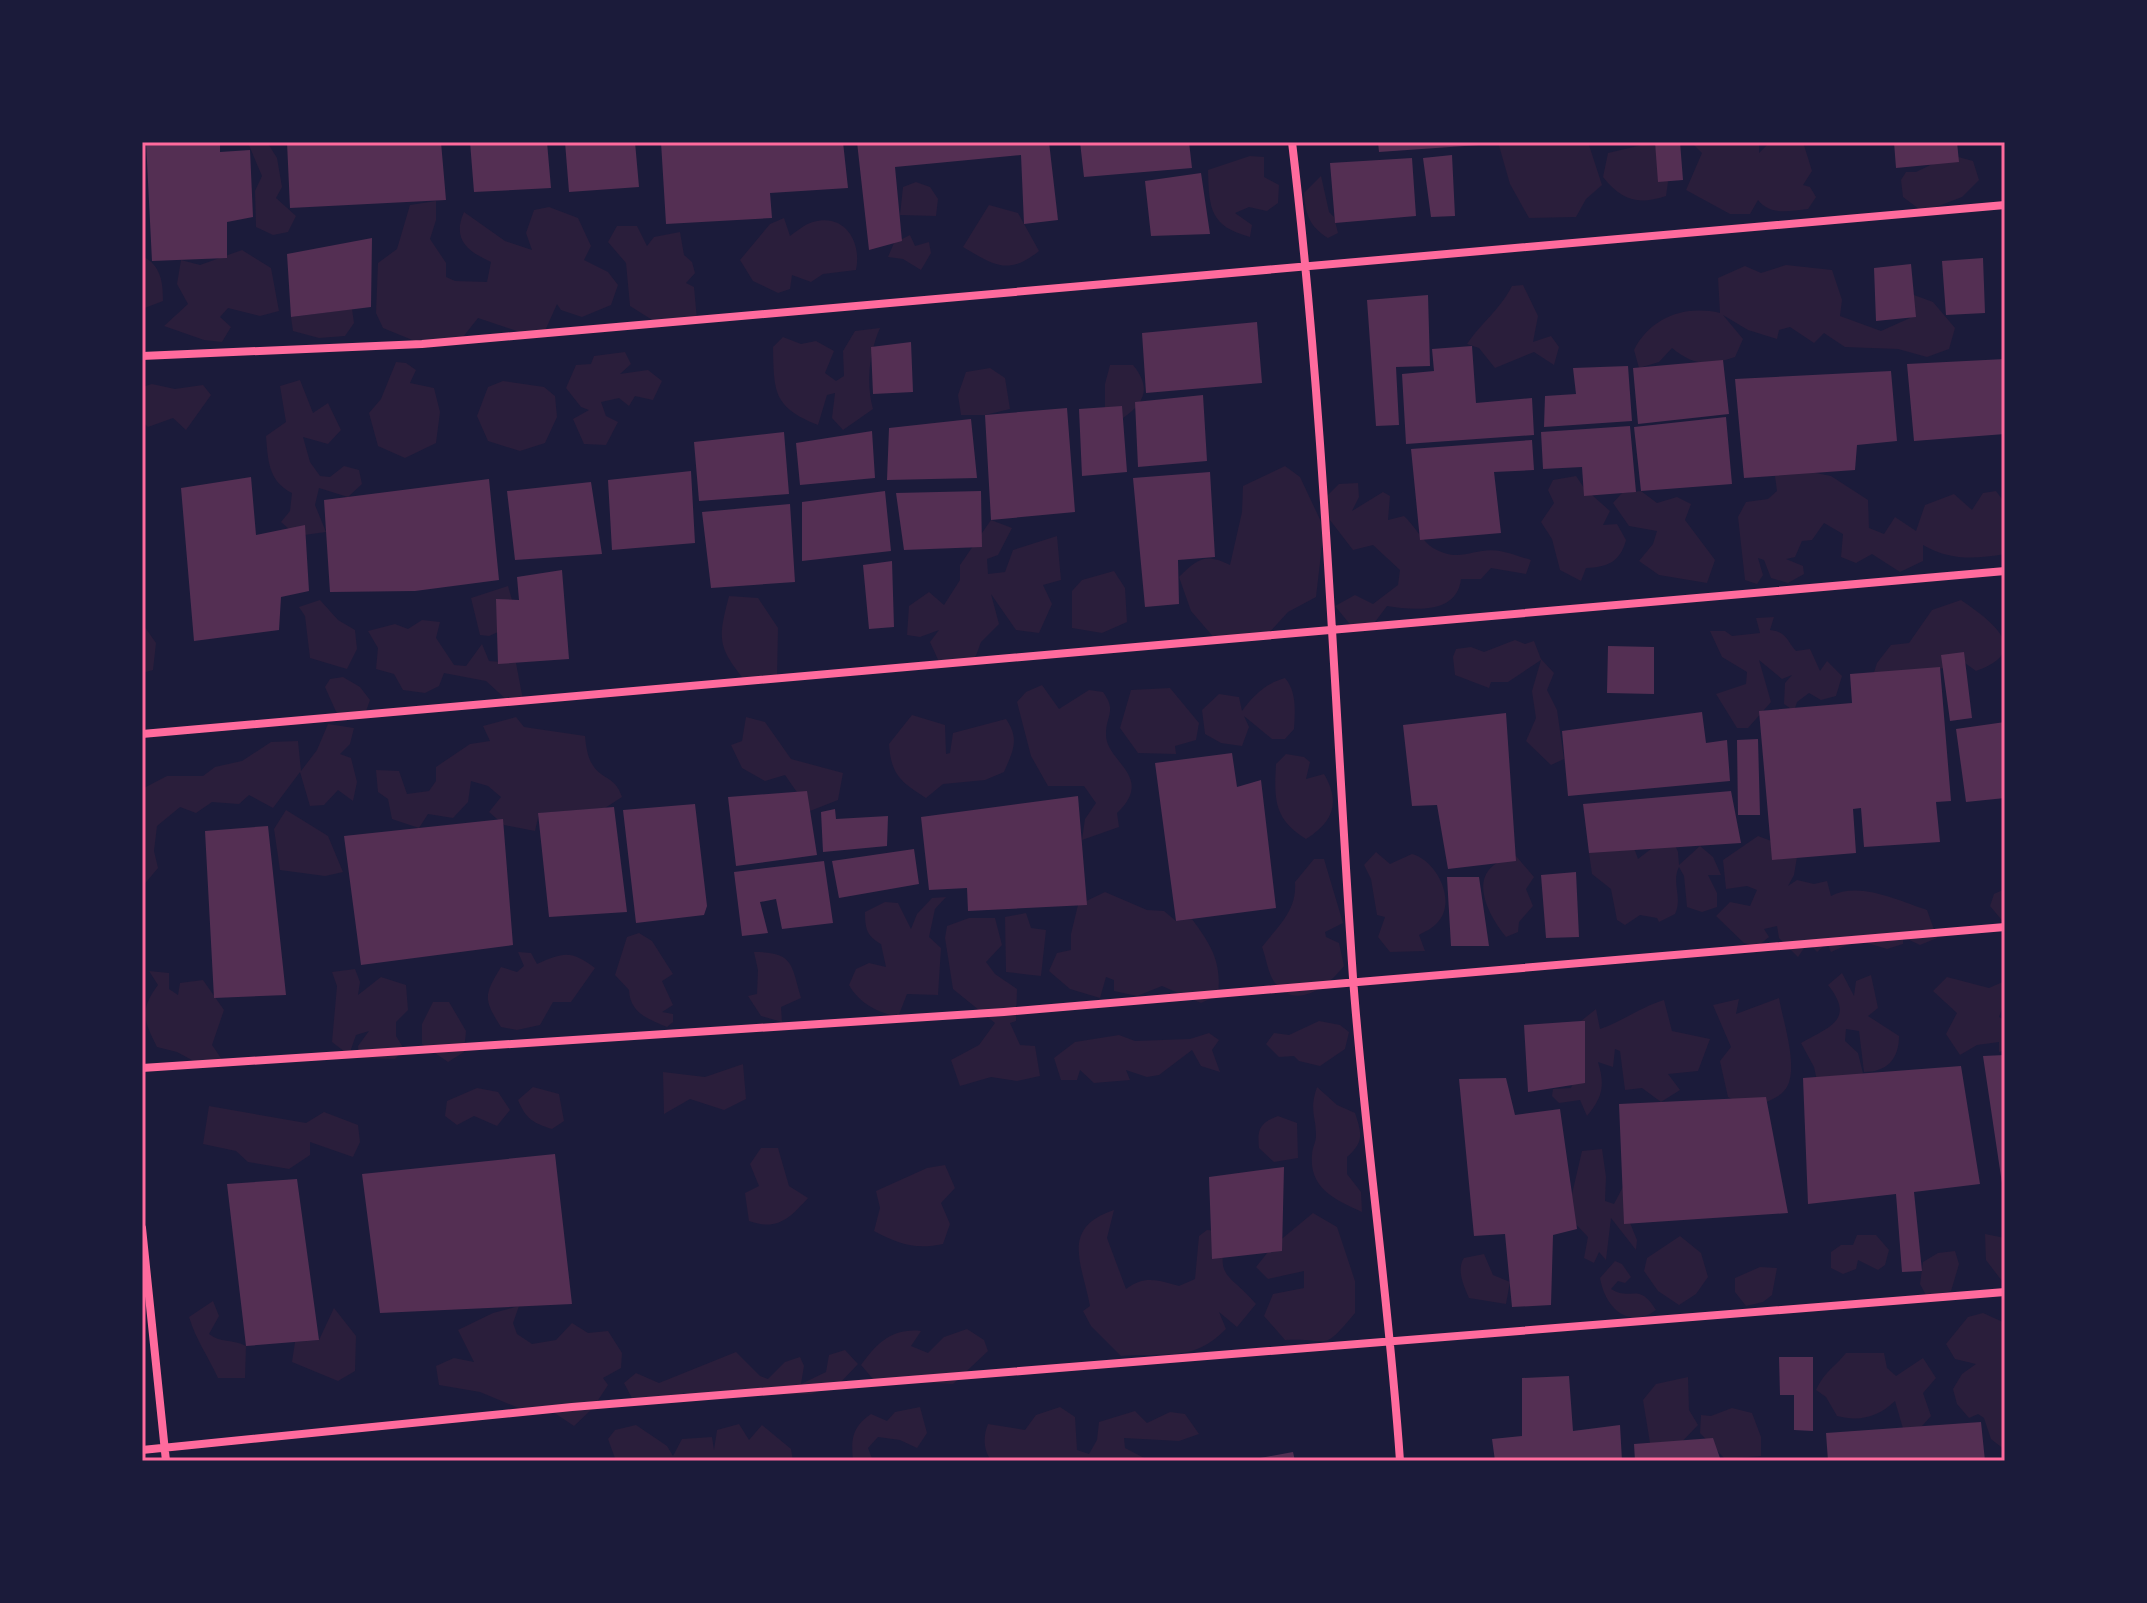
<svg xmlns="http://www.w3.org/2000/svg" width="2147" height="1603" font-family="Barlow,sans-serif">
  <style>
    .green { fill: #2a1e3b }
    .building { fill: #542f53 }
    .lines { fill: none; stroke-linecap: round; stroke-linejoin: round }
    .minor { stroke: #ff6b9d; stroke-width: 8 }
    .neatline { fill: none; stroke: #ff6b9d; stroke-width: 3 }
  </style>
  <rect width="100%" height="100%" fill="#1b1b3a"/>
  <!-- green -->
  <path class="green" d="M 267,142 L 277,158 L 282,187 L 276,198 L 296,216 L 288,232 L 273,235 L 256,227 L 255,191 L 262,176 L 248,143 Z
    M 1498,142 L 1588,142 L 1602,185 L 1586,199 L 1576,217 L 1529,218 L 1510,184 Z
    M 1691,142 L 1759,142 L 1759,153 L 1770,142 L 1803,142 L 1812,171 L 1803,185 L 1810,187 L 1816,197 L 1808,209 C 1789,211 1771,216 1758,200 L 1750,214 L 1730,214 L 1686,190 L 1702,153 Z
    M 1642,145 L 1655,146 L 1668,182 L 1666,196 C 1638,205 1622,201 1603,177 L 1608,153 Z
    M 1951,155 L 1973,161 L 1979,180 L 1962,197 L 1923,212 L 1903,197 L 1901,180 L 1906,172 L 1916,172 Z
    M 1250,156 L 1264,157 L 1264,177 L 1279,185 L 1278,203 L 1267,211 L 1249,207 L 1235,213 L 1252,225 L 1250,237 C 1210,226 1209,209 1208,170 Z
    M 1321,176 L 1329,212 L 1334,217 L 1338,233 L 1328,238 C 1310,227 1305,214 1304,193 Z
    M 916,182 L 930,187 L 938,199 L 936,216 L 900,215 L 903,187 Z
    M 436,201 L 436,220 L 430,239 L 446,263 L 446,277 L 455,281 L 487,282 L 491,262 C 467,251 452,239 464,212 L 505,241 L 532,250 L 526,233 L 534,210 L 549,207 L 578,218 L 591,246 L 584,260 L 608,272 L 618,285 L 611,305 L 582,317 L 561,310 L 557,304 L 544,333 L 529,335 L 478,318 L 459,342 L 422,344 L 383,328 L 376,313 L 378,263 L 397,249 L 410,205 Z
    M 989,205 L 1018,213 L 1039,251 C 1008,276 994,265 963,247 Z
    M 784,218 L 790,236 C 797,231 805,224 813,222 C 845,213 862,242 856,270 L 823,274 L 811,282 L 792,275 L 790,289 L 778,293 L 753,281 L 740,260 L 770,224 Z
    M 617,226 L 637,226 L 647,246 L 654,237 L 680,232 L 684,255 L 692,262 L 695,273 L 686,283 L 694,287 L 697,320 L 657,323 L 630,306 L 626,263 L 608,242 Z
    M 910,235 L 915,246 L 929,242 L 931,253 L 921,270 L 903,259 L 888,257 L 894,243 Z
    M 242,250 L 271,268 L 279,311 L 260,316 L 228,308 L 220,317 L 231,327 L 222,342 L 204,340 L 164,326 L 188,304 L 177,284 L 181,260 L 200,265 Z
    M 142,256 C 161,265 163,282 163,301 L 142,309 Z
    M 1786,265 L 1832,270 L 1842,300 L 1840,316 L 1881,331 L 1910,318 L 1914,295 L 1933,302 L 1955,328 L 1949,349 L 1927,357 L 1898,349 L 1845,347 L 1824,333 L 1814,343 L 1790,327 L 1779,330 L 1777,339 L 1748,330 L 1723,315 L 1743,339 L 1735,357 C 1708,366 1694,366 1672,348 L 1659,362 L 1639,368 L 1634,350 C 1651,317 1685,305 1720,313 L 1718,278 L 1745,266 L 1761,273 Z
    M 1523,285 L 1538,316 L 1533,342 L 1551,336 L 1559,347 L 1554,365 L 1534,352 L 1495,368 L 1479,348 L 1467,344 C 1482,322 1499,311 1512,286 Z
    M 352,309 L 354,323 L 345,336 L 319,338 L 293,331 L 291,317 Z
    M 880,328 C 869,353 866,384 873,409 L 843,430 L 832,418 L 835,393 L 827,395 L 818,425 C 773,407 774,392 773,347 L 783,337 L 801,344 L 816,341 L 834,351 L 825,373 L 836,381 L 844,376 L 843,351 L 855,331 Z
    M 625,352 L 631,364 L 620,374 L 648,370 L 662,381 L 653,400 L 635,396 L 629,406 L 619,398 L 601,402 L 606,416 L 618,422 L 606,445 L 584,444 L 573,419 L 589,410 L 581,407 L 566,388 L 576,365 L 591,364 L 594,356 Z
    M 396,362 L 406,363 L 416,370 L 410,383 L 434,388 L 440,412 L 436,443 L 405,458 L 378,446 L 369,413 L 381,399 Z
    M 1110,365 L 1133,365 C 1151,387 1146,402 1123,418 L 1105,408 L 1105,384 Z
    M 990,368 L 1005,378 L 1010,409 L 985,415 L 961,415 L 958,395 L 966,372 Z
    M 300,380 L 313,413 L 328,403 L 341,430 L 328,444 L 303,437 L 310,462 L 320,476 L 330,477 L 344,466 L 359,470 L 362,484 L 348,497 L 319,488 L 315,505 L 326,532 L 297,536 L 281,522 L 290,511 L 292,493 C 268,481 268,460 266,436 L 286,422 L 280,386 Z
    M 503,381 L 544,387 L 555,396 L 557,417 L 545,443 L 520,451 L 488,441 L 477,416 L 488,387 Z
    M 152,384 L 175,389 L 203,385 L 211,395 L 186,430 L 173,418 L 148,427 L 142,421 L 142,387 Z
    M 1285,466 L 1300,477 L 1324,528 L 1316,597 L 1288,612 L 1267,635 L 1216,640 L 1191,611 L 1179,577 C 1198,558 1206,553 1230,565 L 1242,512 L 1243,486 Z
    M 1801,470 L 1831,476 L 1868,500 L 1869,528 L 1884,534 L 1895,517 L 1916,531 L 1925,505 L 1954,494 L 1972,510 L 1983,493 L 1996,491 L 2005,503 L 2005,554 C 1975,559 1951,561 1923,545 L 1923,561 L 1900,572 L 1872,554 L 1856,563 L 1841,557 L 1843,534 L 1824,523 L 1812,540 L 1802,541 L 1795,557 L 1786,559 L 1803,566 L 1804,574 L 1788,583 L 1771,578 L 1764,560 L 1758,558 L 1763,575 L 1757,584 L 1745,580 L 1738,517 L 1746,502 L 1768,499 L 1777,491 L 1775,476 Z
    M 1576,476 L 1584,488 L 1610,511 L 1603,525 L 1617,524 L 1626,540 C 1620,562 1608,567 1586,568 L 1581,581 L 1560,570 L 1552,539 L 1541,522 L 1554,503 L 1548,490 L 1553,480 Z
    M 1358,483 L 1359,497 L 1352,511 L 1383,492 L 1390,496 L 1388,520 L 1404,516 C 1414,525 1423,542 1433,548 C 1461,564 1473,547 1500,551 C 1510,553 1521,557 1531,560 L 1526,574 L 1491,568 L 1481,579 L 1461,579 C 1457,615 1413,610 1387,606 L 1372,626 L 1353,628 L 1335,606 L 1355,595 L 1373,604 L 1398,585 L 1400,570 L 1373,545 L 1353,550 L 1323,511 L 1322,501 L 1339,484 Z
    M 1641,491 L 1657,503 L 1677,497 L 1691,504 L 1685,520 L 1715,560 L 1707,583 L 1659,575 L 1639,561 L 1653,544 L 1657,531 L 1629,526 L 1613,503 L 1622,493 Z
    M 991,520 L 1012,528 L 998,555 L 987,559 L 988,574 L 1005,572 L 1013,550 L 1057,536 L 1061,580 L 1043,585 L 1052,604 L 1039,633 L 1016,630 L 991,594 L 999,624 L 981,642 L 974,661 L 940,664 L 930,642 L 939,630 L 920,637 L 907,635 L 909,606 L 929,592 L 944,605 L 960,580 L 960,565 Z
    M 1114,571 L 1125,588 L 1127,622 L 1102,633 L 1072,628 L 1072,591 L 1082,580 Z
    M 508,586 L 512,600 L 507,628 L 489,636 L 480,635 L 471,598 Z
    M 729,596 L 758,598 L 778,628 L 777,678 L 745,681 C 717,646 718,639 729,596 Z
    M 320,600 L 338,620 L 355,630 L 357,649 L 347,669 L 310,658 L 305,616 L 299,607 Z
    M 1961,600 C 1990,620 2034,651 1976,671 L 1965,663 L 1870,685 L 1877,663 L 1891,645 L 1909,643 L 1932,610 Z
    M 1774,617 L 1770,630 C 1787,632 1786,640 1796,651 L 1810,649 L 1820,671 L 1827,661 L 1842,676 L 1836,696 L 1821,700 L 1809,693 L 1797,702 L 1794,711 L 1784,704 L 1785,683 L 1792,675 L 1782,679 L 1759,660 L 1771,702 L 1748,728 L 1737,728 L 1716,694 L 1746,684 L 1747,672 L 1722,657 L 1710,631 L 1725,631 L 1732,636 L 1760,633 L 1756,618 Z
    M 422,620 L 440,622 L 436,638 L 454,665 L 466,666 L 482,644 L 489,661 L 516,663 L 523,700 L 509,702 L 486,681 L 444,673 L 439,686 L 425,693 L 403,690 L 394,674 L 376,669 L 378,648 L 368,631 L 395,624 L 408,629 Z
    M 142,623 L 156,643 L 153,670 L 142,673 Z
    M 1515,640 L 1525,644 L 1534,641 L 1541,659 L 1554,673 L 1547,690 L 1557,710 L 1564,759 L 1551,765 L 1526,741 L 1536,718 L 1532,691 L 1541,660 L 1508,682 L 1491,682 L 1489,688 L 1455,675 L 1453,657 L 1456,649 L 1471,647 L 1484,652 Z
    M 343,677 L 360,687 L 370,700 L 364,717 L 338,716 L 325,687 L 330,679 Z
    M 1285,678 C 1297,692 1295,711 1294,729 L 1285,739 L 1272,739 L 1244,716 L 1249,727 L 1242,746 L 1221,743 L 1205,734 L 1202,710 L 1219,694 L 1239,697 L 1242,711 C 1253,696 1266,683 1285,678 Z
    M 1042,685 L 1059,709 L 1089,690 L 1103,692 C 1117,711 1106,715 1106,734 C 1105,762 1156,776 1117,813 L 1119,827 L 1082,840 L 1085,819 L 1096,803 L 1084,786 L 1048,786 L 1031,756 L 1017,702 L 1026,692 Z
    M 1170,688 L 1199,723 L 1196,740 L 1175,746 L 1176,754 L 1138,753 L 1120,728 L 1131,690 Z
    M 912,715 L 945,725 L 946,754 L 950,753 L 953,733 L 1006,719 C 1020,739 1013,751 1004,772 L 985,780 L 943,784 L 926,798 C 901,782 891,775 889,744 Z
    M 516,717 L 524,727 L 585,736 C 589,786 613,768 622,797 L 605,808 L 539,813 L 535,831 L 504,825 L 489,812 L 501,797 L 488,786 L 471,781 L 468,802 L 453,818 L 428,814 L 419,828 L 392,819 L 388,799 L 378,792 L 376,770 L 399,771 L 407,794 L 429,791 L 436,781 L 436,767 L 470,744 L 490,741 L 483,726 Z
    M 746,717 L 765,722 L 791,759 L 843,773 L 838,800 L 810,811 L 785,775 L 765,781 L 742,768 L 731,745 L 742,741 Z
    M 328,724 L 354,728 L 350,744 L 340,754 L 351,758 L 357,782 L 353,801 L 338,790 L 324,805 L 310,806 L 300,772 L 273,808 L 249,795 L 239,804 L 212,802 L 196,813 L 180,807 L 157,826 L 154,851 L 158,868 L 142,887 L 142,789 L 167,776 L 203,776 L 215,767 L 242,761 L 271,742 L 298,741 L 301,771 L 317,750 Z
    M 1286,754 L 1304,757 L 1310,762 L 1306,779 L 1324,774 C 1341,803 1333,822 1306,839 C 1274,819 1274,800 1276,764 Z
    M 286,810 L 328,836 L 343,872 L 325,876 L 280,870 L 274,829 Z
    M 1670,834 L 1678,852 L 1679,865 L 1700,846 L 1713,857 L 1721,875 L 1708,875 L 1717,893 L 1717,907 L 1702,912 L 1687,907 L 1684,876 L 1679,867 C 1671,882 1683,898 1675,914 L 1659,922 L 1657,918 L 1640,915 L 1625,925 L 1617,920 L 1611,889 L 1592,874 L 1589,853 L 1631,839 L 1638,859 Z
    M 1758,836 L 1798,851 L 1794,875 L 1788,886 L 1797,880 L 1814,884 L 1827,881 L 1831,896 C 1859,881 1899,901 1927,910 L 1937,938 L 1920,945 L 1903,937 L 1903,944 L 1887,949 L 1858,940 L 1831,952 L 1827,943 L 1817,952 L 1808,942 L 1798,957 L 1779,938 L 1777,926 L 1764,929 L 1769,937 L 1758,946 L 1744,943 L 1716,916 L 1730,902 L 1750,906 L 1757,890 L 1747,886 L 1726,889 L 1723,860 Z
    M 1376,852 L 1390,864 L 1412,854 C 1438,861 1459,905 1435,925 C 1431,929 1424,932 1419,935 L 1425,951 L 1390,952 L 1378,937 L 1385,917 L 1377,915 L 1371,879 L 1364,865 Z
    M 1516,856 L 1534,877 L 1526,889 L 1533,906 L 1519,922 L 1518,932 L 1506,937 C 1482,907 1466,866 1516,856 Z
    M 1314,859 L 1324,859 L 1343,923 L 1325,932 L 1326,937 L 1339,943 L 1344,966 C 1329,985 1296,1012 1275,983 C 1268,974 1266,957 1262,947 C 1279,925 1297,911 1295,882 Z
    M 2005,889 L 2005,924 L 1990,906 L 1994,894 Z
    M 1105,892 L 1147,910 L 1164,911 L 1176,921 L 1192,919 C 1211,945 1222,962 1218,995 L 1201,1003 L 1162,986 L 1137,996 L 1114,991 L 1114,980 L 1106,977 L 1100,998 L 1070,989 L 1049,971 L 1057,953 L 1071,950 L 1071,934 L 1078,905 Z
    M 946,897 L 935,909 L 929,937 L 941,948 L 938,995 L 907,994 L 898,1017 C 877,1012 860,1004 849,985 L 856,969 L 869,963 L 886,967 L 881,944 C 867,936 865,929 865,912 L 885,902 L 898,903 L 911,929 L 917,914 L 932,898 Z
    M 1026,913 L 1031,928 L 1046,930 L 1041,976 L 1006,972 L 1005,917 Z
    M 969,918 L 995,918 L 1002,945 L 986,962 L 995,974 L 1017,989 L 1016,1021 L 1010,1023 L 1020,1045 L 1035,1046 L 1040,1076 L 1017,1081 L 991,1077 L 960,1086 L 951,1060 L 979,1045 L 995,1023 L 953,989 L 945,938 L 947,926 Z
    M 639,933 L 652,941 L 673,974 L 662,981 L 673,1005 L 662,1012 L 673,1014 L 673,1022 L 667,1027 C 648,1019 630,1013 629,990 L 615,975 L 627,937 Z
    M 518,952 L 531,953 L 537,964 C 564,952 571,950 595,968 L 571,1002 L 553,1002 L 540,1025 L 517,1030 L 501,1027 C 483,999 484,995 501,967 L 517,972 L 524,966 Z
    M 754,952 C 794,952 791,964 801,998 L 781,1007 L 782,1022 L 761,1016 L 748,996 L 757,994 L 758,970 Z
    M 355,969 L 360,982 L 358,995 L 381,977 L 406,985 L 408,1010 L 396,1022 L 396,1036 L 404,1049 L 395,1059 L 359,1058 L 358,1046 L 369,1031 L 356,1035 L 349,1055 L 332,1042 L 337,986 L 332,972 Z
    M 149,971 L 169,973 L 169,989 L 178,995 L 180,983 L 203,980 L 224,1010 L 212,1045 L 223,1061 L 201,1065 L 177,1052 L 157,1047 C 144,1021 139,1010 158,985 Z
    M 1842,973 L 1854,996 L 1856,981 L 1871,975 L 1878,1008 L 1868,1016 L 1899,1036 C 1899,1059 1887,1072 1864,1072 L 1859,1031 L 1846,1029 L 1845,1041 L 1858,1053 L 1863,1073 L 1842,1089 L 1817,1081 L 1814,1067 L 1801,1043 C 1829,1027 1856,1020 1828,985 Z
    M 1947,977 L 1989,988 L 2005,981 L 2005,1000 L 1999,1017 L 2005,1020 L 2005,1050 L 1999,1052 L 1999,1042 L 1977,1045 L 1960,1055 L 1946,1034 L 1957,1013 L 1933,991 Z
    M 1779,998 C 1783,1022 1801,1073 1784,1091 C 1776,1100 1760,1104 1749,1108 L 1728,1097 L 1720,1061 L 1731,1047 L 1713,1005 L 1739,999 L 1736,1014 Z
    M 1664,1000 L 1672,1031 L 1710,1039 L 1698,1071 L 1668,1074 L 1680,1090 L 1661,1102 L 1642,1088 L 1625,1090 L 1620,1051 L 1615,1049 L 1613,1067 L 1598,1062 C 1605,1085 1603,1097 1587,1116 L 1580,1100 L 1559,1103 L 1552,1096 L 1553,1089 L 1571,1088 L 1585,1044 L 1581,1021 L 1596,1009 L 1600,1029 C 1623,1021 1641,1007 1664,1000 Z
    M 433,1002 L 449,1002 L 466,1031 L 464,1052 L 448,1062 L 422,1044 L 422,1024 Z
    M 1319,1021 L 1340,1025 L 1349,1032 L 1345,1049 L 1320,1066 L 1299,1061 L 1294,1056 L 1279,1057 L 1266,1044 L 1274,1033 L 1289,1035 Z
    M 1209,1033 L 1219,1040 L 1212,1050 L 1220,1072 L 1201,1066 L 1192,1050 L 1159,1075 L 1147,1077 L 1126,1070 L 1130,1080 L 1094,1083 L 1080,1070 L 1077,1080 L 1061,1080 L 1054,1058 L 1075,1042 L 1119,1035 L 1135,1041 L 1190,1039 Z
    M 743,1064 L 746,1099 L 724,1110 L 690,1099 L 664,1114 L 663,1072 L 705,1077 Z
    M 533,1087 L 559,1094 L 564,1121 L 552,1129 C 533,1123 526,1119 518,1100 Z
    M 1317,1087 L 1337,1105 L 1355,1113 C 1362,1134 1364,1142 1347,1157 L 1347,1174 L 1361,1192 L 1362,1212 C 1336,1200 1309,1189 1312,1155 C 1312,1148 1316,1142 1316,1136 C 1316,1115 1309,1111 1317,1087 Z
    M 477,1088 L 498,1092 L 510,1110 L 497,1126 L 474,1116 L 457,1125 L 445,1116 L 447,1101 Z
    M 209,1106 L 306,1123 L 324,1112 L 358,1125 L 360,1142 L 353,1157 L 310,1142 L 310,1155 L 289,1169 L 248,1162 L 236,1151 L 203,1144 Z
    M 1278,1116 L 1297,1123 L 1298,1158 L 1274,1162 L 1259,1148 C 1257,1129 1260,1123 1278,1116 Z
    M 761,1148 L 778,1148 L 789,1186 L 808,1198 C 789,1219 777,1231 749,1221 L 745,1193 L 759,1186 L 750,1164 Z
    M 1602,1149 L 1606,1177 L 1605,1201 L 1614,1204 L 1627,1179 L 1628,1218 L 1637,1240 L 1636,1250 L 1611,1218 L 1606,1260 L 1599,1252 L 1594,1263 L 1584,1258 L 1588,1237 L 1570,1218 L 1572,1194 L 1582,1151 Z
    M 945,1165 L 955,1188 L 941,1203 L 950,1224 L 943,1244 C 915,1250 899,1244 874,1231 L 880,1208 L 876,1191 L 927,1168 Z
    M 1114,1210 L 1107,1238 L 1126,1289 C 1145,1275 1157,1280 1179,1286 L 1195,1279 L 1199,1236 L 1207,1230 L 1229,1232 C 1213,1279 1229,1272 1256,1304 L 1237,1327 L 1219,1312 L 1226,1329 C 1193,1363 1165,1352 1121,1356 L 1091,1326 L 1083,1311 L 1090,1306 C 1082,1263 1060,1228 1114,1210 Z
    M 1313,1213 L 1337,1227 L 1355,1281 L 1355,1313 C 1320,1355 1331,1337 1285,1340 L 1264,1316 L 1273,1294 L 1304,1288 L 1304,1271 L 1268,1279 L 1256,1267 L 1272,1247 Z
    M 1985,1234 L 2005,1238 L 2005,1285 L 1986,1260 Z
    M 1857,1235 L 1876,1235 L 1889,1250 L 1885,1265 L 1878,1270 L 1858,1260 L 1856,1269 L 1843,1274 L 1831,1268 L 1831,1252 L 1841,1245 L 1853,1245 Z
    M 1680,1236 L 1701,1253 L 1708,1277 L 1696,1294 L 1679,1305 L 1658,1291 L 1644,1271 L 1647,1258 Z
    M 1955,1251 L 1959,1264 L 1951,1291 L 1927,1297 L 1920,1284 L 1923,1262 L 1938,1253 Z
    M 1484,1254 L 1493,1275 L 1510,1282 L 1506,1304 L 1469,1298 C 1464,1286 1456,1270 1464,1258 Z
    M 1615,1261 L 1622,1264 L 1631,1277 L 1625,1283 L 1618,1281 L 1611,1289 C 1632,1302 1638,1281 1656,1310 C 1629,1330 1605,1308 1600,1278 Z
    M 1760,1267 L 1777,1268 L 1772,1295 L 1763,1302 L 1746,1306 L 1735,1292 L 1735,1278 Z
    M 213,1301 L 219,1316 L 209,1334 C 220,1343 233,1339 246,1346 L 245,1378 L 218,1378 C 208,1356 196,1340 189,1317 Z
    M 519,1306 L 513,1323 L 517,1334 L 532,1344 L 556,1340 L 572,1323 L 588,1333 L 608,1331 L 622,1353 L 621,1368 L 603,1378 L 608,1385 L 593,1408 L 574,1426 L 547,1408 L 526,1411 L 480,1392 L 439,1385 L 436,1366 L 454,1358 L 474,1362 L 458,1330 L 493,1313 Z
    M 334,1308 L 356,1336 L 355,1371 L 338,1381 L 292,1362 L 295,1342 L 319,1340 Z
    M 1983,1313 L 2005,1323 L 2002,1333 L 2005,1336 L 2005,1450 L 1991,1439 L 1984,1418 L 1978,1414 L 1969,1418 L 1957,1404 L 1953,1389 L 1962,1374 L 1976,1364 L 1955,1359 L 1946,1344 L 1968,1317 Z
    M 967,1329 L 984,1340 L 988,1351 L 953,1384 L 873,1379 L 861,1365 C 877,1343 892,1328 921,1331 L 911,1346 L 928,1353 L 944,1337 Z
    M 845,1350 L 858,1364 L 840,1383 L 811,1394 L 699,1396 L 684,1393 L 671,1401 L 635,1404 L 624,1383 L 636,1373 L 659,1383 L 736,1352 L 760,1376 L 768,1379 L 785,1362 L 800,1357 L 804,1366 L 801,1384 L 826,1372 L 829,1355 Z
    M 1846,1353 L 1884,1353 L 1887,1368 L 1896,1376 L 1923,1358 L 1936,1378 L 1923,1393 L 1931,1416 L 1922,1426 L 1904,1432 L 1895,1401 C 1878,1417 1860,1422 1837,1416 L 1826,1397 L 1816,1390 C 1826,1370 1833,1369 1846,1353 Z
    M 1688,1377 L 1689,1410 L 1698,1425 L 1673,1451 L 1650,1443 L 1643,1400 L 1656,1384 Z
    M 920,1407 L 927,1433 L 917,1448 L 900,1440 L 878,1437 L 868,1448 L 873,1461 L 853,1461 C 851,1439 852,1427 871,1414 L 887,1421 L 895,1412 Z
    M 1060,1407 L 1075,1417 L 1077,1450 L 1089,1454 L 1097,1440 L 1099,1422 L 1135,1411 L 1147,1423 L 1170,1412 L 1185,1414 L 1199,1434 L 1179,1441 L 1124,1438 L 1125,1448 L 1150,1461 L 992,1461 C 983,1451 983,1436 988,1424 L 1025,1430 L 1036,1415 Z
    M 1732,1408 L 1752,1413 L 1761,1437 L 1761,1456 L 1725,1459 L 1700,1433 L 1701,1415 L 1711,1416 Z
    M 739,1424 L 749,1440 L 762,1425 L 791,1449 L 793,1461 L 616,1461 L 608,1439 L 615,1430 L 636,1425 L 667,1446 L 673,1456 L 682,1439 L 712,1437 L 714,1450 L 717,1430 Z"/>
  <!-- building -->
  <path class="building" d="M 146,142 L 220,142 L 220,152 L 250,150 L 253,217 L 227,222 L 227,258 L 152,261 Z
    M 287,142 L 441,142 L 446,200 L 290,208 Z
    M 470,142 L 547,142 L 551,188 L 474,192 Z
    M 565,142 L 635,142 L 639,187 L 569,192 Z
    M 661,142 L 843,142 L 848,188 L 770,193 L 772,218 L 666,224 Z
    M 857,142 L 1049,142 L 1058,220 L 1024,224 L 1021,155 L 895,167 L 902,241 L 869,250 Z
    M 1080,142 L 1189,142 L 1192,168 L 1084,177 Z
    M 1378,142 L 1479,142 L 1479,145 L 1379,152 Z
    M 1655,142 L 1680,142 L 1683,180 L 1658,182 Z
    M 1894,142 L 1957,142 L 1959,162 L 1896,168 Z
    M 1452,155 L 1455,216 L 1431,217 L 1423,158 Z
    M 1412,158 L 1416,216 L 1335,223 L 1330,163 Z
    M 1201,173 L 1210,234 L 1151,236 L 1145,181 Z
    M 372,238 L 371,307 L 291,317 L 287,254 Z
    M 1983,258 L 1985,313 L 1946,315 L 1942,261 Z
    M 1911,264 L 1916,317 L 1876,321 L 1874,268 Z
    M 1428,295 L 1430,366 L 1396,367 L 1399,425 L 1376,426 L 1367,300 Z
    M 1257,322 L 1262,383 L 1146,393 L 1142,333 Z
    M 911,342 L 913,392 L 873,394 L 871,347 Z
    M 1472,346 L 1476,403 L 1532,398 L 1534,435 L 1406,444 L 1402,374 L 1434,371 L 1432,349 Z
    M 2005,359 L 2005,434 L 1914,441 L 1907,364 Z
    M 1723,360 L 1729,414 L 1638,424 L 1633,368 Z
    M 1628,366 L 1632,421 L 1544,427 L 1545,396 L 1576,394 L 1573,368 Z
    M 1891,371 L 1897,441 L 1857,445 L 1855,470 L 1744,478 L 1735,379 Z
    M 1203,395 L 1207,461 L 1138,467 L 1135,402 Z
    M 1122,406 L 1127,472 L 1082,476 L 1079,409 Z
    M 1067,408 L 1075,512 L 991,520 L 985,415 Z
    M 1726,417 L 1732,484 L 1641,491 L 1634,427 Z
    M 971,419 L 977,478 L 887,480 L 889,428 Z
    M 1630,426 L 1636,492 L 1584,496 L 1582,467 L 1543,469 L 1541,432 Z
    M 872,431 L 875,478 L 800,485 L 796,443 Z
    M 784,432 L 789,494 L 699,501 L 694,442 Z
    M 1532,440 L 1534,470 L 1494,472 L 1501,533 L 1420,540 L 1411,449 Z
    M 691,471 L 695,543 L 612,550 L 608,480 Z
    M 1210,472 L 1215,557 L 1178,560 L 1179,604 L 1145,607 L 1133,478 Z
    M 251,477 L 256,535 L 305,525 L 309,591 L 281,597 L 279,630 L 194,641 L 181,488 Z
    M 489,479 L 499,580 L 415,591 L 330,592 L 324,500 Z
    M 591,482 L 602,554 L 515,560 L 507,491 Z
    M 885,491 L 891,551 L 802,561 L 802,502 Z
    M 981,491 L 982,547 L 904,550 L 896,493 Z
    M 790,504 L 795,582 L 711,588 L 702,512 Z
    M 892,561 L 894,627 L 869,629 L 863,565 Z
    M 562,570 L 569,659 L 498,664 L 496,599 L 519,600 L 517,577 Z
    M 1608,646 L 1654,647 L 1654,694 L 1607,693 Z
    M 1964,652 L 1972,718 L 1950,721 L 1941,655 Z
    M 1940,667 L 1951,801 L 1936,802 L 1940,842 L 1864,847 L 1861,808 L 1853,809 L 1856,853 L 1772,860 L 1759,711 L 1852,703 L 1850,674 Z
    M 1702,712 L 1706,743 L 1727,740 L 1730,781 L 1568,796 L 1562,731 Z
    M 1506,713 L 1516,861 L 1448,869 L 1437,805 L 1412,806 L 1403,725 Z
    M 2005,722 L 2005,798 L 1966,802 L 1956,729 Z
    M 1758,739 L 1760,815 L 1738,815 L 1737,740 Z
    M 1232,753 L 1237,787 L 1261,780 L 1276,908 L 1176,921 L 1155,763 Z
    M 807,791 L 817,855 L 736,866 L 728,797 Z
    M 1731,791 L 1741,843 L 1589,853 L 1583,804 Z
    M 1078,796 L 1087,905 L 968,911 L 967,888 L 929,890 L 921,817 Z
    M 695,804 L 707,906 L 704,915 L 636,923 L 623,810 Z
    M 614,807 L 627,912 L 549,917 L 538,813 Z
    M 835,809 L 836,819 L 888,816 L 887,846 L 823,852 L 821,812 Z
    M 503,819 L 513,945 L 361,965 L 344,836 Z
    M 268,826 L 286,995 L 214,998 L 205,831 Z
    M 914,849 L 919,884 L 839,898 L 832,861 Z
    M 824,861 L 833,923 L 782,929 L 776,899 L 760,902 L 768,933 L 742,936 L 734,872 Z
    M 1576,872 L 1579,937 L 1546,938 L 1541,875 Z
    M 1447,877 L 1479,877 L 1489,946 L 1451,946 Z
    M 1581,1021 L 1585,1021 L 1585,1083 L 1528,1092 L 1524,1025 Z
    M 2005,1055 L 2005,1190 L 2003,1190 L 1983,1056 Z
    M 1961,1066 L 1980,1184 L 1914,1192 L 1922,1271 L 1902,1272 L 1896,1194 L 1808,1204 L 1803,1078 Z
    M 1506,1078 L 1515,1115 L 1560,1109 L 1577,1229 L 1553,1235 L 1551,1305 L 1512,1307 L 1505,1234 L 1474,1236 L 1459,1079 Z
    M 1766,1097 L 1788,1213 L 1624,1224 L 1619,1104 Z
    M 555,1154 L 572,1304 L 380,1313 L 362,1174 Z
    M 1284,1167 L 1282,1251 L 1212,1259 L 1209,1177 Z
    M 297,1179 L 319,1340 L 246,1346 L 227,1184 Z
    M 1779,1357 L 1813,1357 L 1813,1431 L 1794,1430 L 1794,1395 L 1780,1395 Z
    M 1569,1376 L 1573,1431 L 1620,1425 L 1622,1461 L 1495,1461 L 1492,1439 L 1522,1436 L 1522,1378 Z
    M 1981,1422 L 1985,1461 L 1828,1461 L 1826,1433 Z
    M 1713,1438 L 1721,1461 L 1635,1461 L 1634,1444 Z
    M 1293,1452 L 1295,1461 L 1255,1461 L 1255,1459 Z"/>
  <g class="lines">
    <!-- minor -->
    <path class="minor" d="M 1292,142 C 1325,419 1334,699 1353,978 C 1365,1139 1389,1299 1400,1461
      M 142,356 L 422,344 L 2005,205
      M 142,734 L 2005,571
      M 142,1068 L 1004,1012 L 2005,927
      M 142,1228 L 166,1461
      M 142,1450 L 572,1407 L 2005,1292"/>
  </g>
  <!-- border -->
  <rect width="2147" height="1603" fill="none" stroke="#1b1b3a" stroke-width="288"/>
  <rect x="144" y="144" width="1859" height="1315" class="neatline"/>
</svg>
